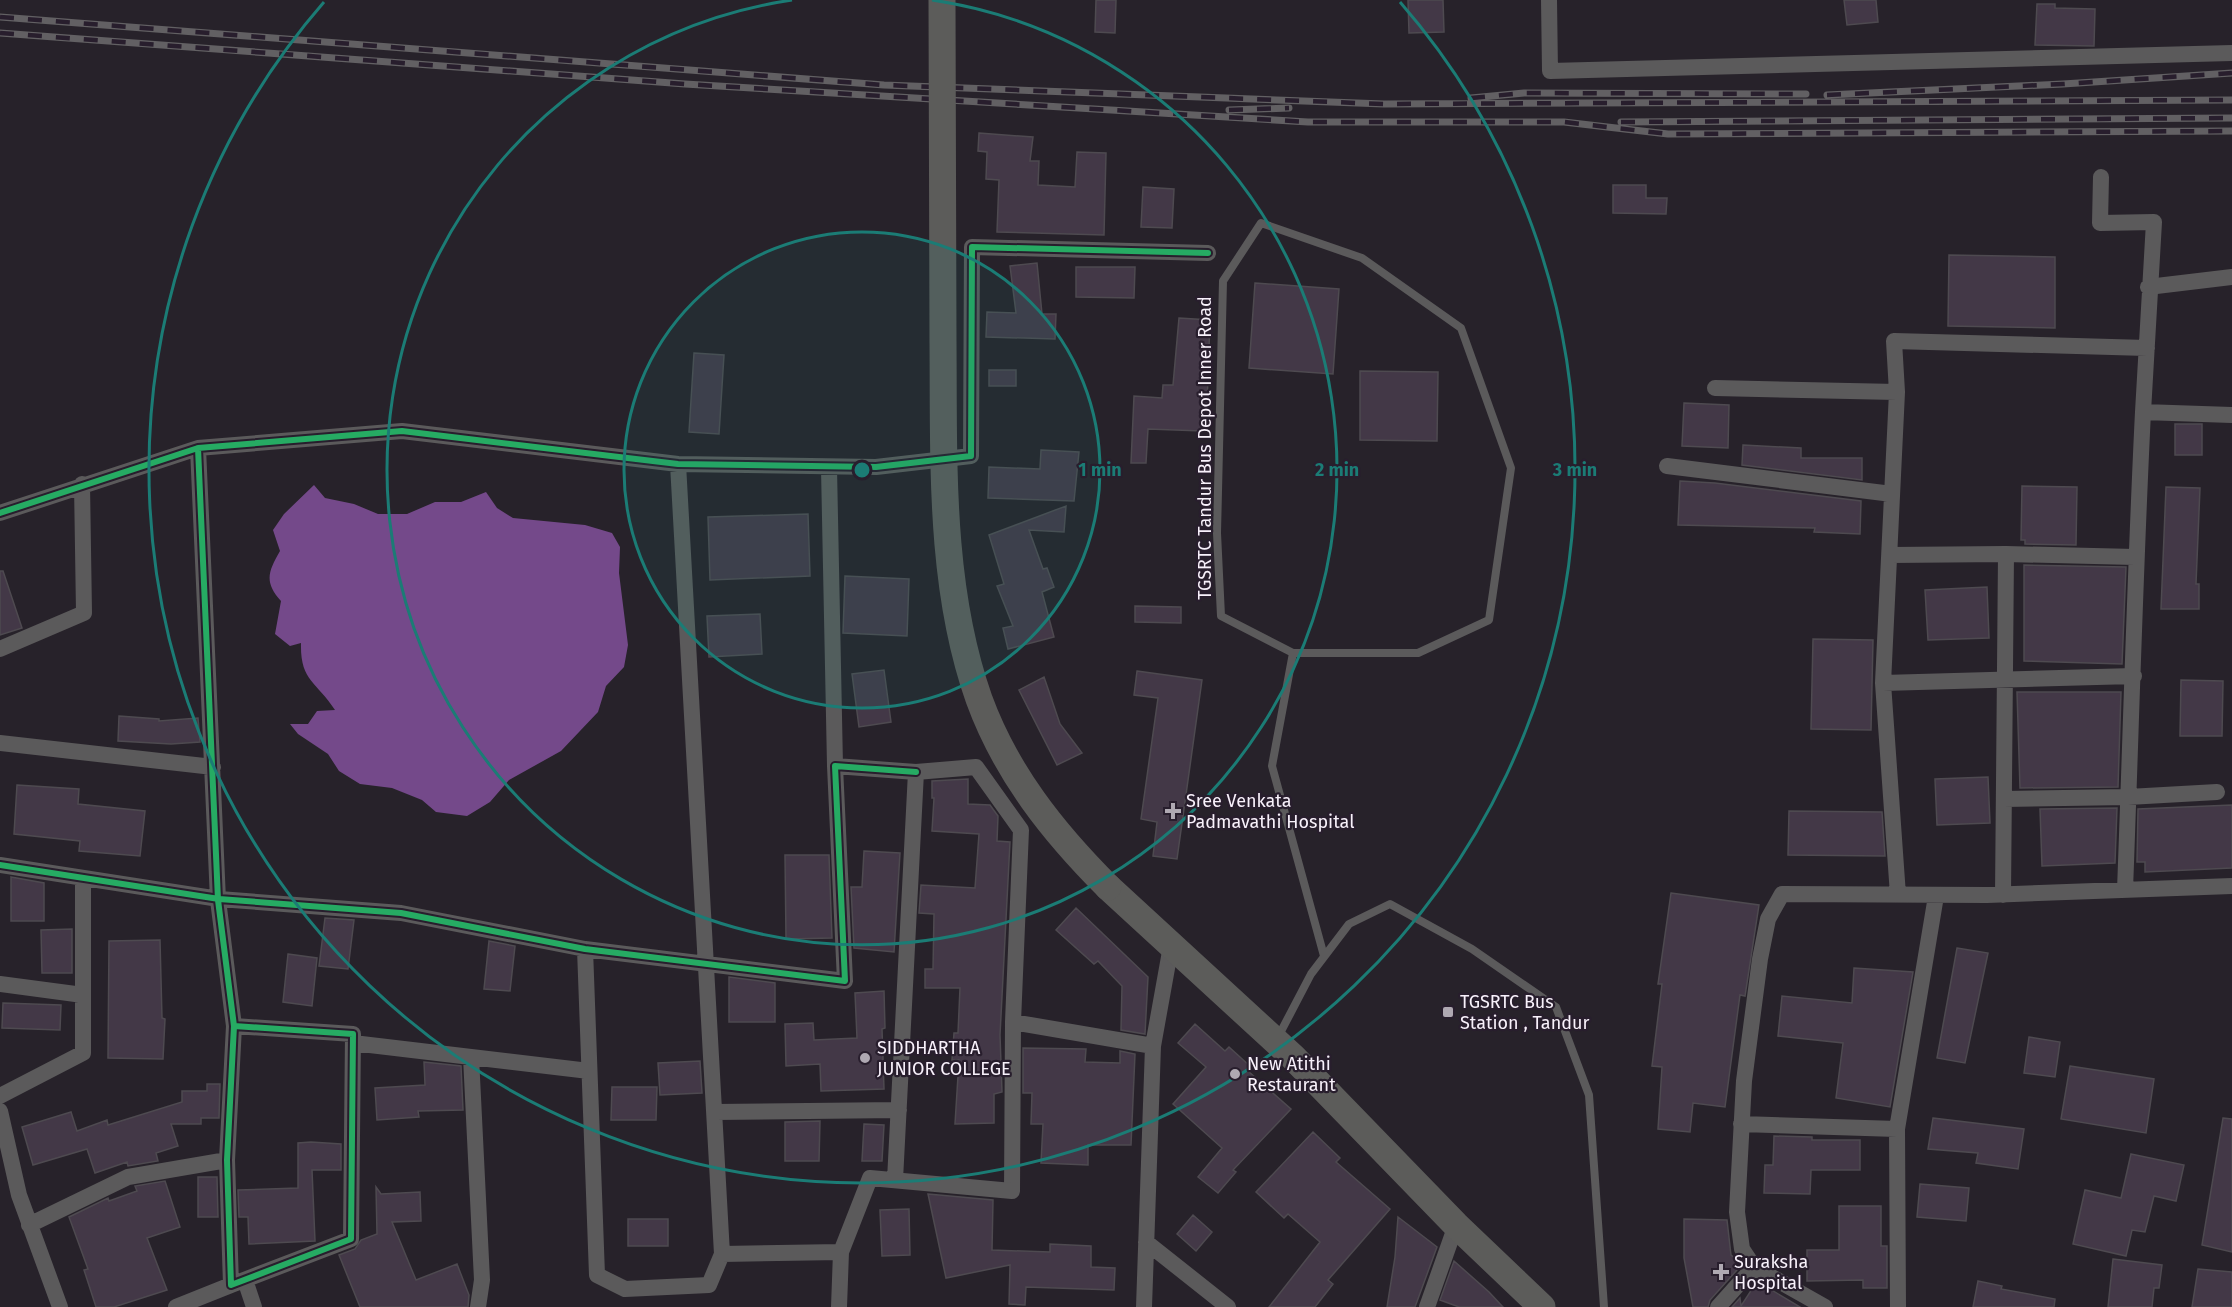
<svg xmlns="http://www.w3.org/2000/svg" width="2232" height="1307" font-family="'Fira Sans',sans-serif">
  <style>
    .water { fill: #74498a }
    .building { fill: #433847; stroke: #4e4a50; stroke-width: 1.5 }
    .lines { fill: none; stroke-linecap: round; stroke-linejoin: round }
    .service { stroke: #5b5a5b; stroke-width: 8 }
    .minor { stroke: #5b5a5b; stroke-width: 16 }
    .trunk { stroke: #5c5c5a; stroke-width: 27 }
    .rail-casing { stroke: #626063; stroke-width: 7 }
    .rail { stroke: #281e2d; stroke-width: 4.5; stroke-dasharray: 14; stroke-linecap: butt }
    .trunk-bridge { stroke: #5c5c5a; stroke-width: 27 }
    .cycleway-casing { stroke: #281e2d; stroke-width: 10 }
    .cycleway { stroke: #26ab63; stroke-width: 6 }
    .ring { fill: none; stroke: #1b7c75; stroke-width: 3 }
    .poi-dot { fill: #afa9b2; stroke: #281e2d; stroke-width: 2 }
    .labels { text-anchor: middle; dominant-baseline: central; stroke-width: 4.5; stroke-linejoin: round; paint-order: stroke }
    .street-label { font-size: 18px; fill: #f8f1fb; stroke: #281e2d }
    .poi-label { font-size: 18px; fill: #f8f1fb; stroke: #281e2d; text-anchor: start }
    .centre { fill: #1b7c75; stroke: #281e2d; stroke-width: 3 }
    .ring-label { font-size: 18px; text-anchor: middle; font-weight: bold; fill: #1b7c75; stroke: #281e2d; stroke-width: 4.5; stroke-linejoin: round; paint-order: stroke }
  </style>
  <rect width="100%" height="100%" fill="#27222a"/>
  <!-- water -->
  <path class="water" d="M 314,485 L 325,498 L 354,504 L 378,514 L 407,514 L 435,502 L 461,502 L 486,492 L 497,508 L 513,518 L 585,525 L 612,533 L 620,547 L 619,573 L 628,645 L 624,667 L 606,686 L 598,712 L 561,751 L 509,780 L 490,802 L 467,816 L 436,812 L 422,800 L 392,788 L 360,784 L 339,771 L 328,754 L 298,734 L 290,724 L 308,724 L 317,711 L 335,710 C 316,681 300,681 301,643 L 290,646 L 275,634 L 281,601 C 264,582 268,572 280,551 L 273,530 L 284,514 Z"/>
  <!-- building -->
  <path class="building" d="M 1096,0 L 1116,0 L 1115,33 L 1095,32 Z
    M 1408,0 L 1443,0 L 1444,32 L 1409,33 Z
    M 1844,0 L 1876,0 L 1878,22 L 1847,25 Z
    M 2037,4 L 2055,4 L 2055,8 L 2095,9 L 2094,46 L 2035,45 Z
    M 979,133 L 1033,137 L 1030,161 L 1039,161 L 1038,185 L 1075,187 L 1077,152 L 1106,153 L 1104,235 L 997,232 L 999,180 L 986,179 L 987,152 L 978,151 Z
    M 1613,185 L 1646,185 L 1646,198 L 1667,198 L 1666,214 L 1613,213 Z
    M 1143,187 L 1174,189 L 1172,228 L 1141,227 Z
    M 1949,255 L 2055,257 L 2055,328 L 1948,326 Z
    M 1037,263 L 1042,314 L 1056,314 L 1055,339 L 986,337 L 987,312 L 1016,313 L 1010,266 Z
    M 1076,267 L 1135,267 L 1134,298 L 1076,297 Z
    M 1255,283 L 1339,289 L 1333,374 L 1249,368 Z
    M 1179,318 L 1210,320 L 1207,406 L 1203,406 L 1202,431 L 1148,429 L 1146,463 L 1131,463 L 1134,396 L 1162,398 L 1163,385 L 1173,385 Z
    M 694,353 L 724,355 L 719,434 L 689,432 Z
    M 989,370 L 1016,370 L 1016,386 L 989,386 Z
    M 1360,371 L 1438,372 L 1437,441 L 1360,440 Z
    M 1684,403 L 1729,405 L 1728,448 L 1682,446 Z
    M 2175,424 L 2202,424 L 2202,455 L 2175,455 Z
    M 1743,445 L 1801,448 L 1801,458 L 1862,458 L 1862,480 L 1742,465 Z
    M 1041,450 L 1079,452 L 1074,501 L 988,498 L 989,467 L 1040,469 Z
    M 1680,481 L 1715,483 L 1861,501 L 1860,534 L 1814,532 L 1815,528 L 1678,525 Z
    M 2022,486 L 2077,487 L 2076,545 L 2025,544 L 2025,540 L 2021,540 Z
    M 2166,487 L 2200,488 L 2196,584 L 2199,584 L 2199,609 L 2161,609 Z
    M 1066,506 L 1064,532 L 1029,530 L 1043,569 L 1047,568 L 1054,587 L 1042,592 L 1054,637 L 1008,649 L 1003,628 L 1013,626 L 997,586 L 1004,584 L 989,535 Z
    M 808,514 L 810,576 L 710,580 L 708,517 Z
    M 2024,565 L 2126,567 L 2122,664 L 2024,661 Z
    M 0,571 L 3,571 L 22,628 L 0,635 Z
    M 845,576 L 909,579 L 907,636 L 843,633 Z
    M 1987,587 L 1989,638 L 1928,640 L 1925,590 Z
    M 1135,606 L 1181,607 L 1181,623 L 1135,622 Z
    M 760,614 L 762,654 L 709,657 L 707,616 Z
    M 1813,639 L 1873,640 L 1871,730 L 1811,729 Z
    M 884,670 L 891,722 L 859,727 L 852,674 Z
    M 1137,671 L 1202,680 L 1177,859 L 1153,856 L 1157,822 L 1141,819 L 1158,698 L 1134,695 Z
    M 1044,677 L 1060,724 L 1082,753 L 1057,765 L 1019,690 Z
    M 2181,680 L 2223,681 L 2222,736 L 2180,736 Z
    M 2017,692 L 2121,692 L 2118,787 L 2020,788 Z
    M 119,716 L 159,719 L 159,721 L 198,718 L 200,742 L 171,744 L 118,741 Z
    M 1988,777 L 1990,823 L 1937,825 L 1935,779 Z
    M 968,779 L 968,804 L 990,805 L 998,816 L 997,841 L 1010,842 L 1000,1035 L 1002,1092 L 994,1094 L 994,1123 L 955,1124 L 959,1060 L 952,1060 L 954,1033 L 958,1033 L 960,988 L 925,988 L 925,969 L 933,969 L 934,914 L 919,913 L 921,885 L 975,888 L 979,834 L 932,831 L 934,798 L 932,798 L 932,781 Z
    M 17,785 L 79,789 L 78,804 L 145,811 L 140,856 L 79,851 L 80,841 L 14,834 Z
    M 2232,805 L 2232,868 L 2145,872 L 2145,862 L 2137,862 L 2138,809 Z
    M 2117,808 L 2115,863 L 2042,866 L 2040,809 Z
    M 1789,811 L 1882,812 L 1885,856 L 1788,855 Z
    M 864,851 L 900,853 L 894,952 L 854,948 L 851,887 L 862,887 Z
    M 785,855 L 829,855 L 832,938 L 786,939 Z
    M 11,877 L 44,883 L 44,921 L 11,921 Z
    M 1671,893 L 1759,905 L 1745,996 L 1740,995 L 1725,1107 L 1693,1103 L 1690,1132 L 1658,1129 L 1662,1067 L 1652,1066 L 1662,984 L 1658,984 Z
    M 1076,908 L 1148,977 L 1145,1034 L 1121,1030 L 1122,986 L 1098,961 L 1094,964 L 1056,930 Z
    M 325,918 L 354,920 L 348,969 L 319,966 Z
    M 72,929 L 72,973 L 42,973 L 41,930 Z
    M 160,940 L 162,1018 L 165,1019 L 163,1059 L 108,1058 L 109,941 Z
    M 489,941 L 515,946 L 510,991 L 484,989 Z
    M 1957,948 L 1988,953 L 1965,1063 L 1937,1058 Z
    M 288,954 L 317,958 L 312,1006 L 283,1002 Z
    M 1854,968 L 1913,972 L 1890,1107 L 1836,1098 L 1843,1043 L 1778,1036 L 1782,996 L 1852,1003 Z
    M 729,977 L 775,983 L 775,1022 L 729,1022 Z
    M 884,991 L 885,1028 L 882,1029 L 884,1089 L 821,1091 L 820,1064 L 786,1066 L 785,1024 L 813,1023 L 814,1040 L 857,1038 L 855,993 Z
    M 3,1003 L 61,1005 L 60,1030 L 2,1028 Z
    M 1195,1024 L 1225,1051 L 1229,1047 L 1251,1067 L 1248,1071 L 1291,1109 L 1233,1170 L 1236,1172 L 1218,1193 L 1198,1177 L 1222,1148 L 1173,1104 L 1206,1067 L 1178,1043 Z
    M 2029,1037 L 2060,1042 L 2055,1077 L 2024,1073 Z
    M 1023,1048 L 1086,1049 L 1085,1062 L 1120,1063 L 1120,1051 L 1135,1054 L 1131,1145 L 1088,1145 L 1088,1165 L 1041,1163 L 1043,1124 L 1031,1124 L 1032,1093 L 1023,1093 Z
    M 700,1061 L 702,1093 L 660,1095 L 658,1063 Z
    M 424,1062 L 461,1066 L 463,1110 L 418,1111 L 419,1117 L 377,1120 L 375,1088 L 425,1085 Z
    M 2070,1066 L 2154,1079 L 2146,1133 L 2061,1119 Z
    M 207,1084 L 220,1084 L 219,1118 L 201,1118 L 201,1124 L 171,1124 L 178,1146 L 156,1153 L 158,1161 L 128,1166 L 127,1162 L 95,1173 L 87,1149 L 33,1165 L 22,1127 L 71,1112 L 77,1131 L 107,1120 L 108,1125 L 182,1102 L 182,1091 L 207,1091 Z
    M 612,1087 L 657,1087 L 656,1120 L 611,1120 Z
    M 1933,1118 L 2024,1129 L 2018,1169 L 1976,1163 L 1978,1153 L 1928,1149 Z
    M 2223,1118 L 2232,1119 L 2232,1252 L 2202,1245 Z
    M 820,1121 L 819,1161 L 785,1161 L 785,1122 Z
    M 864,1124 L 884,1125 L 882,1161 L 862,1161 Z
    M 1313,1132 L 1340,1158 L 1336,1162 L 1390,1209 L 1328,1280 L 1333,1284 L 1315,1307 L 1269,1307 L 1320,1242 L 1288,1214 L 1284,1218 L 1256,1192 Z
    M 1774,1136 L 1812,1137 L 1812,1140 L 1860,1140 L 1860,1170 L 1811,1170 L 1810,1194 L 1764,1193 L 1765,1165 L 1773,1165 Z
    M 311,1142 L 341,1144 L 341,1170 L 312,1170 L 315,1241 L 249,1244 L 248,1217 L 239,1217 L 238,1190 L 298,1188 L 298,1143 Z
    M 2131,1154 L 2184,1165 L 2176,1201 L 2154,1196 L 2145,1232 L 2132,1230 L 2126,1256 L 2073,1244 L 2085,1190 L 2121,1198 Z
    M 198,1177 L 217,1177 L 218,1217 L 198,1217 Z
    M 165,1181 L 180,1227 L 147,1238 L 167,1290 L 114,1307 L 96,1307 L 84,1270 L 88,1269 L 69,1217 L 108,1198 L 109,1201 L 137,1191 L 135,1186 Z
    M 1920,1184 L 1969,1188 L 1966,1221 L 1917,1217 Z
    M 376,1187 L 381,1194 L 420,1192 L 421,1221 L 392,1222 L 416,1280 L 457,1264 L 469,1295 L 468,1307 L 360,1307 L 339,1255 L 355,1249 L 361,1240 L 377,1234 Z
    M 928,1194 L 993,1200 L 992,1250 L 1050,1252 L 1050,1244 L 1091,1246 L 1091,1267 L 1115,1268 L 1114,1290 L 1026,1287 L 1025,1305 L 1009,1304 L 1010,1265 L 946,1278 Z
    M 1839,1206 L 1881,1206 L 1881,1246 L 1887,1246 L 1887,1288 L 1863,1288 L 1863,1280 L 1807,1281 L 1807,1250 L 1839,1250 Z
    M 909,1209 L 910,1255 L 882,1256 L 880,1210 Z
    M 1193,1215 L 1212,1232 L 1196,1251 L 1177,1234 Z
    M 1398,1217 L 1437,1247 L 1415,1307 L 1387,1307 L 1395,1257 Z
    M 628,1219 L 668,1219 L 668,1246 L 628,1246 Z
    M 1684,1219 L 1727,1220 L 1731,1255 L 1736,1259 L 1737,1270 L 1710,1300 L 1708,1307 L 1693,1307 L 1684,1258 Z
    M 2113,1259 L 2162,1265 L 2159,1288 L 2154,1288 L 2152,1307 L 2108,1307 Z
    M 1454,1261 L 1489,1292 L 1503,1307 L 1459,1307 L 1440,1300 Z
    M 2198,1269 L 2232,1272 L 2232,1307 L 2192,1307 Z
    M 1978,1281 L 2002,1286 L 2001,1289 L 2055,1299 L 2054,1307 L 1973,1307 Z
    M 1756,1283 L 1760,1283 L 1800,1307 L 1732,1307 L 1740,1298 L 1741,1306 Z"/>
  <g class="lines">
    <!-- service -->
    <path class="service" d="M 1293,653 L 1221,616 L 1217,533 L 1223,281 L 1261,223 L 1362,258 L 1461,328 L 1511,468 L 1489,620 L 1418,653 L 1293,653 L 1272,766 L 1324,956
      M 1277,1039 L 1311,974 L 1349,924 L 1390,904 L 1472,949 L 1556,1007 L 1589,1095 L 1604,1307"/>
    <!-- minor -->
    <path class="minor" d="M 1549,0 L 1550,71 L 2232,53
      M 2101,177 L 2100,223 L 2154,222 L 2143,412
      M 2148,287 L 2232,277
      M 1715,388 L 1897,392
      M 198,448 L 218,900 L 234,1026 L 227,1160 L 231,1285 L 351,1239 L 353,1034 L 234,1026
      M 678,464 L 722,1254 L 841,1252
      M 1667,466 L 1892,494
      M 829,468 L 835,766
      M 0,513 L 198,448 L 402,431 L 678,464 L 876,467 L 971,456 L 972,247 L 1208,253
      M 1890,555 L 2006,554
      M 0,649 L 84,613 L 82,484
      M 1883,683 L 2134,676
      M 0,743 L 213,767
      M 2004,799 L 2128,797 L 2217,792
      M 0,865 L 219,899 L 401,913 L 585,949 L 845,981 L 835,766 L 916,772
      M 2125,890 C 2131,731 2135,572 2143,412 L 2232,415
      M 1898,895 L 1883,683 L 1897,392 L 1894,341 L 2147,348
      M 2003,895 L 2006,554 L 2135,557
      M 585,949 L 597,1275 L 625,1289 L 709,1285 L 722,1254
      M 0,984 L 83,995
      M 353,1043 L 589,1071
      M 471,1057 L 482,1280 L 478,1307
      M 0,1096 L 83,1053 L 83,878
      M 0,1111 L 19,1195 L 60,1307
      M 715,1112 L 899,1110
      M 1741,1124 L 1897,1129 L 1936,896
      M 1897,1129 L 1898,1307
      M 895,1180 L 916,772 L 976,767 L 1021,830 L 1013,1022
      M 29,1225 L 128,1177 L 227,1160
      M 1146,1242 L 1228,1307
      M 245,1280 L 254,1307
      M 176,1307 L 231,1285
      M 839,1307 L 841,1252 L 870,1178 L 1012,1191 L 1013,1022 L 1153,1046
      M 1144,1307 L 1153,1046 L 1171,946
      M 1427,1307 L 1456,1225
      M 1718,1307 L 1754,1267
      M 1825,1307 L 1754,1267 L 1742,1249 L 1737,1212 L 1744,1081 L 1760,959 L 1768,919 L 1782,894 L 1987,895 L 2232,886"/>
    <!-- trunk -->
    <path class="trunk" d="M 1108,887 L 1293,1057 L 1456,1225 L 1542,1307"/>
    <defs>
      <path id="rail" d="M 0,17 L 884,85 L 1384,104 L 2232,100
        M 0,33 L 685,84 L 1308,122 L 1564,122 L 1668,134 L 2232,131
        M 1827,95 L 2063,84 L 2232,73
        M 1471,98 L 1524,93 L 1806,94
        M 1229,110 L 1289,108
        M 1621,122 L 2232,118"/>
    </defs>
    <!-- rail casing -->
    <use href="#rail" class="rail-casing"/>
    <!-- rail -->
    <use href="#rail" class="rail"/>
    <!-- trunk-bridge -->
    <path class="trunk-bridge" d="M 942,0 C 943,114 943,228 943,342 C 944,461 939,586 979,699 C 1006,773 1053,832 1108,887"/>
    <defs>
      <path id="cycleway" d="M 198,448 L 218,900 L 234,1026 L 227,1160 L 231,1285 L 351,1239 L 353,1034 L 234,1026
        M 0,513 L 198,448 L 402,431 L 678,464 L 876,467 L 971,456 L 972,247 L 1208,253
        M 0,865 L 219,899 L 401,913 L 585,949 L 845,981 L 835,766 L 916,772"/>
    </defs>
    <!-- cycleway casing -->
    <use href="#cycleway" class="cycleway-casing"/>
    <!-- cycleway -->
    <use href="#cycleway" class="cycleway"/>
  </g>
  <!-- distance rings -->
  <circle cx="862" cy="470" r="238" fill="#1b7c75" fill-opacity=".12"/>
  <g class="ring">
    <circle cx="862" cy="470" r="238"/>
    <path d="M932 0A475 475 0 1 1 792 0"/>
    <path d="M1400 2A713 713 0 1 1 324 2"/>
  </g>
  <!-- markers -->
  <g class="poi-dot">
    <path d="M1170 802h6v6h6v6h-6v6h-6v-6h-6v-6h6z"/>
    <rect x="1442" y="1006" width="12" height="12" rx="3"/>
    <circle cx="865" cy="1058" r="6"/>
    <circle cx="1235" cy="1074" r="6"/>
    <path d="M1718 1263h6v6h6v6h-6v6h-6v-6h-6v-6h6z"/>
  </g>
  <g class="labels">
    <!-- street labels -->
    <g class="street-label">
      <text transform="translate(1205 448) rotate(-90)">TGSRTC Tandur Bus Depot Inner Road</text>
    </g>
    <!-- poi labels -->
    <g class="poi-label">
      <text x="1186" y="801">Sree Venkata<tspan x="1186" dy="21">Padmavathi Hospital</tspan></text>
      <text x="1460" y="1002">TGSRTC Bus<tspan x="1460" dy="21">Station , Tandur</tspan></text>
      <text x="877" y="1048">SIDDHARTHA<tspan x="877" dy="21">JUNIOR COLLEGE</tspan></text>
      <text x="1247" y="1064">New Atithi<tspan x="1247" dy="21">Restaurant</tspan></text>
      <text x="1734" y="1262">Suraksha<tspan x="1734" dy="21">Hospital</tspan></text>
    </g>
  </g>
  <circle cx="862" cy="470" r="9" class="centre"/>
  <g class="ring-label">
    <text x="1100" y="476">1 min</text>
    <text x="1337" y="476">2 min</text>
    <text x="1575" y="476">3 min</text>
  </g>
</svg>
